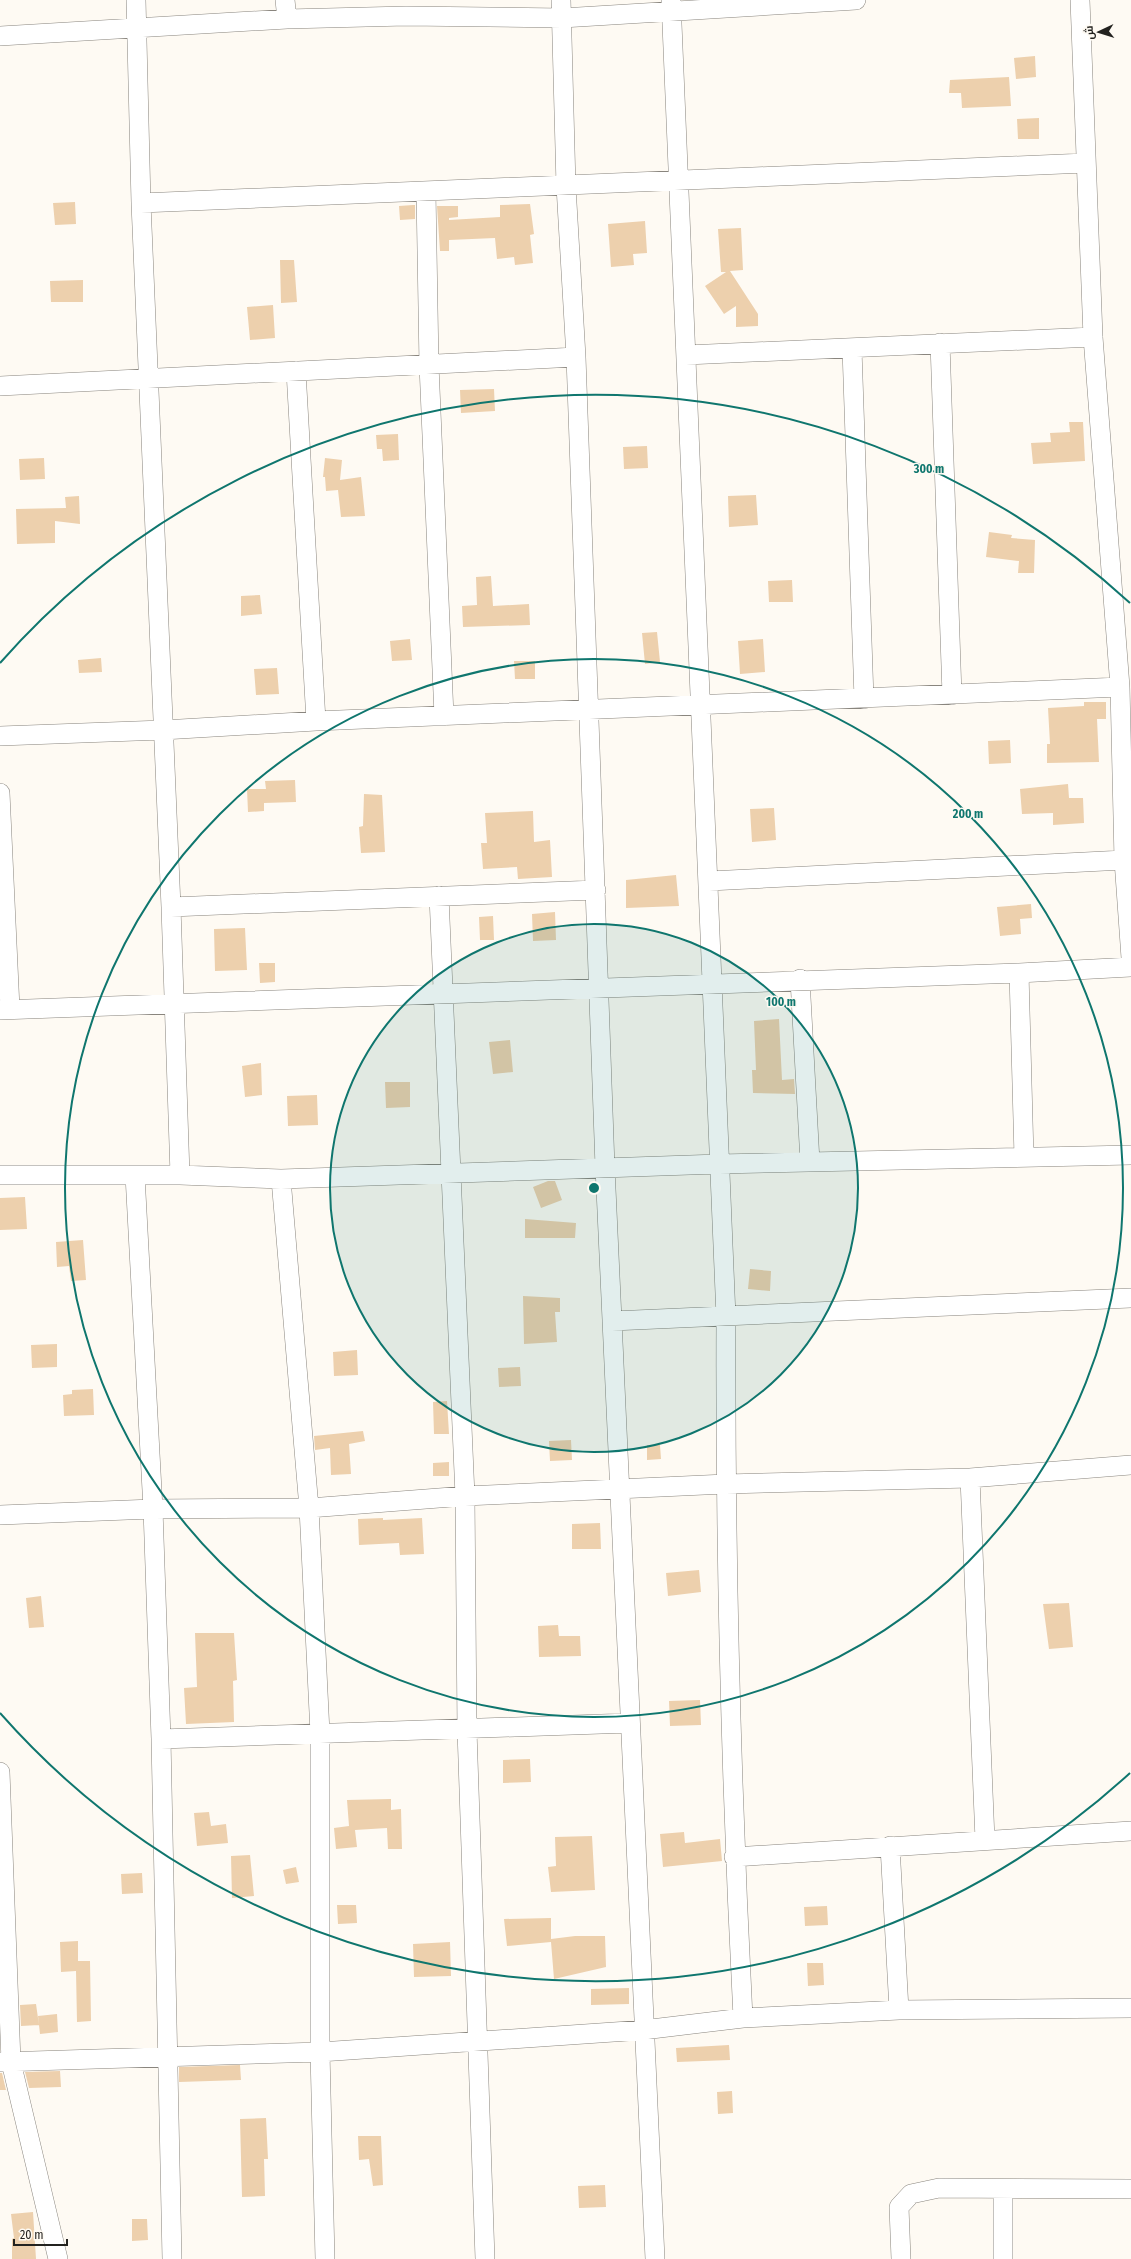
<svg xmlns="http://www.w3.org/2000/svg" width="1131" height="2259" font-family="'Fira Sans Condensed',Cairo,sans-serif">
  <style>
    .building { fill: #edd0ad }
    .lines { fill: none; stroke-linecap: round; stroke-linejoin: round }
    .minor-casing { stroke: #89857e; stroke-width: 20 }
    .minor { stroke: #fff; stroke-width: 19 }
    .ring { fill: none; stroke: #0f766e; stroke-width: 2 }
    .centre { fill: #0f766e; stroke: #fefaf3; stroke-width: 2 }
    .ring-label { font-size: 12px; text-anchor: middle; font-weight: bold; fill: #0f766e; stroke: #fefaf3; stroke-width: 3; stroke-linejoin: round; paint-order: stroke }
  </style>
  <rect width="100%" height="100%" fill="#fefaf3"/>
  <!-- building -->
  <path class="building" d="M 1035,56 L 1036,77 L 1016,79 L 1014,58 Z
    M 1009,77 L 1011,106 L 962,108 L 961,93 L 949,93 L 950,80 Z
    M 1039,118 L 1039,139 L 1018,139 L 1017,119 Z
    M 75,202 L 76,224 L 55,225 L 53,203 Z
    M 530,204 L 534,234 L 530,235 L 533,263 L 515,265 L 514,257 L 497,259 L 495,238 L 449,240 L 449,251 L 440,251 L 437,206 L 458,206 L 458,217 L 449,218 L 449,220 L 500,217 L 500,205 Z
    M 413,205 L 415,205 L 415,219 L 400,220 L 399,206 Z
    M 645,221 L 647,253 L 633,254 L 634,265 L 611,267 L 608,224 Z
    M 741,228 L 743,270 L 730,271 L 758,314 L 758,326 L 736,327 L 736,306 L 724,314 L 705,286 L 726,272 L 721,272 L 718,229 Z
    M 280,260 L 294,260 L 297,302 L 281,303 Z
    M 83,280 L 83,302 L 51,302 L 50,281 Z
    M 273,305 L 275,338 L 250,340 L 247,307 Z
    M 494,389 L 495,411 L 461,413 L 460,390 Z
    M 1069,422 L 1083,422 L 1085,461 L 1033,464 L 1031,443 L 1051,442 L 1050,433 L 1070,432 Z
    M 398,434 L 399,460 L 383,461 L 382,449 L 377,449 L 376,435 Z
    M 647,446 L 648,468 L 624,469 L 623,447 Z
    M 44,458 L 45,479 L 20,480 L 19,459 Z
    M 325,458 L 342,460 L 340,480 L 361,477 L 365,516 L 341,517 L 338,490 L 326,491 L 325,477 L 323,477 Z
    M 756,495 L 758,525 L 729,527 L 728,496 Z
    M 79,496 L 80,524 L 55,521 L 55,543 L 17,544 L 16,509 L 66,508 L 65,497 Z
    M 989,532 L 1012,535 L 1011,538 L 1035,540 L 1034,573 L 1018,573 L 1019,561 L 986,557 Z
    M 491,576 L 493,606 L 529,604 L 530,625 L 463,627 L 462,606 L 477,605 L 476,577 Z
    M 792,580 L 793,602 L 769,602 L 768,581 Z
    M 260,595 L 262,614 L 241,616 L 241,596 Z
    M 657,632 L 660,662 L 645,664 L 642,633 Z
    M 410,639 L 412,660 L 392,661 L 390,641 Z
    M 763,639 L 765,672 L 740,674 L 738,641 Z
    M 101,658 L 102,672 L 79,673 L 78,660 Z
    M 514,661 L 535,661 L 535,679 L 515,679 Z
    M 277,668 L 279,694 L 256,695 L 254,669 Z
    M 1084,702 L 1106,702 L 1106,719 L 1097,719 L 1099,762 L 1047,763 L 1047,744 L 1050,744 L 1048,708 L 1084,706 Z
    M 1010,740 L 1011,763 L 989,764 L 988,741 Z
    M 295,780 L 296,802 L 264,803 L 264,811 L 248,812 L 247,789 L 266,789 L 265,781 Z
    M 1068,784 L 1069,798 L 1083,798 L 1084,823 L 1053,825 L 1053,813 L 1022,814 L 1020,789 Z
    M 364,794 L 382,795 L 385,852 L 361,853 L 359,827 L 363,826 Z
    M 774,808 L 776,840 L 752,842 L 750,809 Z
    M 533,811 L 534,842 L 550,840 L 552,877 L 518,879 L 517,867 L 483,869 L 481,843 L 487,843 L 485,813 Z
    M 676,875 L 679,906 L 626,908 L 626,880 Z
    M 1031,904 L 1032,918 L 1020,919 L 1021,934 L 1000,936 L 997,907 Z
    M 555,912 L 556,940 L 533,941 L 532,914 Z
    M 493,916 L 494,940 L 480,940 L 479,917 Z
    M 245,928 L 247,970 L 215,971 L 214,929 Z
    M 259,963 L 275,963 L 275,982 L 260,983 Z
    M 779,1019 L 782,1080 L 794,1079 L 795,1094 L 753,1093 L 752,1070 L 756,1070 L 754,1021 Z
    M 510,1040 L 513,1072 L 493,1074 L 489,1042 Z
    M 261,1063 L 262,1095 L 245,1097 L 242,1066 Z
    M 385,1082 L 410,1082 L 410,1107 L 386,1108 Z
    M 317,1095 L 318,1125 L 288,1126 L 287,1096 Z
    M 548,1181 L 555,1181 L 562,1200 L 541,1208 L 533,1187 Z
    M 25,1197 L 27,1229 L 0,1230 L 0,1198 Z
    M 525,1219 L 576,1223 L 575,1238 L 525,1238 Z
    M 83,1240 L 86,1280 L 71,1281 L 69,1266 L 57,1267 L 56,1242 Z
    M 750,1269 L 771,1271 L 770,1291 L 748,1289 Z
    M 523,1296 L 560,1298 L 560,1312 L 555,1312 L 557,1342 L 524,1344 Z
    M 57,1344 L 57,1367 L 32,1368 L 31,1345 Z
    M 357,1350 L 358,1375 L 334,1376 L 333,1352 Z
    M 520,1367 L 521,1386 L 499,1387 L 498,1368 Z
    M 93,1389 L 94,1415 L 64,1416 L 63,1395 L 72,1394 L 72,1390 Z
    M 447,1401 L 449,1434 L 434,1434 L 433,1402 Z
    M 363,1431 L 365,1441 L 349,1444 L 351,1474 L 331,1475 L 330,1448 L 315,1450 L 314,1436 Z
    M 571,1440 L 572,1460 L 550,1461 L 549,1441 Z
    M 647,1445 L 660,1445 L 661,1459 L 647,1460 Z
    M 449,1462 L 449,1476 L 433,1476 L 433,1463 Z
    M 383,1518 L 383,1520 L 422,1518 L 424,1554 L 400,1555 L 399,1543 L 359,1545 L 358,1519 Z
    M 600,1523 L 601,1549 L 572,1549 L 572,1524 Z
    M 699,1570 L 701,1592 L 668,1596 L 666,1573 Z
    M 41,1596 L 44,1627 L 29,1628 L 26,1598 Z
    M 1069,1603 L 1073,1647 L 1049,1649 L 1043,1604 Z
    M 558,1625 L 559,1636 L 580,1636 L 581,1656 L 539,1657 L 538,1626 Z
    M 195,1633 L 234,1633 L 237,1680 L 233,1681 L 234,1722 L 186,1724 L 184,1688 L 197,1687 Z
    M 700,1700 L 701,1725 L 670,1726 L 669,1701 Z
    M 530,1759 L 531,1782 L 503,1783 L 503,1760 Z
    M 391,1799 L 391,1810 L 401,1809 L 402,1849 L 388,1849 L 387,1828 L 355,1830 L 357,1847 L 336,1849 L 334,1828 L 349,1826 L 347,1800 Z
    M 209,1812 L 211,1826 L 226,1824 L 228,1843 L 197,1846 L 194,1813 Z
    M 684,1832 L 685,1843 L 720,1839 L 722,1861 L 663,1867 L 660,1834 Z
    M 592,1836 L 595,1890 L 551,1892 L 548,1867 L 556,1866 L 555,1837 Z
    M 250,1855 L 254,1896 L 232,1898 L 231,1856 Z
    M 296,1867 L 299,1882 L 286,1884 L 283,1870 Z
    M 142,1873 L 143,1893 L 122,1894 L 121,1874 Z
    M 337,1905 L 356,1905 L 357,1923 L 338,1924 Z
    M 827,1906 L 828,1925 L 805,1926 L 804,1907 Z
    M 551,1918 L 551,1939 L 575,1936 L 605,1936 L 606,1967 L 554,1979 L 551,1942 L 507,1946 L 504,1919 Z
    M 78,1941 L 78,1961 L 90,1961 L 91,2021 L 77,2022 L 76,1971 L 61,1972 L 60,1942 Z
    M 450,1942 L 451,1976 L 414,1977 L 413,1944 Z
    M 807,1963 L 823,1963 L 824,1985 L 808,1986 Z
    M 629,1988 L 629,2004 L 591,2005 L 591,1989 Z
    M 36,2004 L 39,2025 L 21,2026 L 20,2005 Z
    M 57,2014 L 58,2032 L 40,2034 L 38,2016 Z
    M 729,2045 L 730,2060 L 677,2062 L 676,2048 Z
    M 240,2065 L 241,2080 L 179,2082 L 179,2067 Z
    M 60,2071 L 61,2087 L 29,2088 L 25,2072 Z
    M 0,2073 L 2,2073 L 6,2090 L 0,2090 Z
    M 732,2091 L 733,2113 L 718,2114 L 717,2092 Z
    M 266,2118 L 268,2159 L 264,2159 L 265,2196 L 242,2197 L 240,2119 Z
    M 358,2136 L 381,2136 L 383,2185 L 373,2186 L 369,2159 L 359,2160 Z
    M 605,2185 L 606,2207 L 579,2208 L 578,2186 Z
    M 33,2212 L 36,2259 L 12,2259 L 12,2239 L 14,2238 L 11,2214 Z
    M 132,2219 L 147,2219 L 148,2240 L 132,2241 Z"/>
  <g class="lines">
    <defs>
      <path id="minor" d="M 136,0 L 141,203 L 171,907 L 180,1175
        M 285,0 L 287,19
        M 561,0 L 566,186 L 576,357 L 605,1167 L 655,2259
        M 671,0 L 726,1317 C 725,1551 731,1784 743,2018
        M 1080,0 L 1093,337 L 1120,687 L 1124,860 L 1131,958
        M 0,36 L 287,19 L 406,16 L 562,18 L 856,0
        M 426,192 L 429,365 L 444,716
        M 141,203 L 1086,163
        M 940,343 L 952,695
        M 852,349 L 864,699
        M 686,355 L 1093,337
        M 296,371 L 316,721
        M 0,386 L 576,357
        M 0,736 L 163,730 L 316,721 L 1120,687
        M 0,793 L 10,1009
        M 709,881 L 1124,860
        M 439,896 L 465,1496 L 467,1730 L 485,2259
        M 171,907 L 596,890
        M 1019,973 L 1024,1157
        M 800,979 L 810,1162
        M 0,1010 L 1019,973 L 1131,967
        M 0,1175 L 180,1175 L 281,1179 L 719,1164 L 1131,1155
        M 135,1175 L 153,1509 L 161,1739 L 172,2259
        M 281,1179 L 309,1508 L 320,1733 L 320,2052 L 325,2259
        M 612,1321 L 1131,1298
        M 970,1478 L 985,1840
        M 0,1515 L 153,1509 L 309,1508 L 465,1496 L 726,1484 L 970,1478 L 1131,1465
        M 161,1739 L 630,1723
        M 0,1772 L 11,2062 L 58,2259
        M 890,1846 L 899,2010
        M 734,1857 L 1131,1831
        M 0,2062 L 320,2052 L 643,2030 L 743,2018 L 899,2010 L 1131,2008
        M 1003,2189 L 1003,2259
        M 901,2259 L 899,2207 L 911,2194 L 939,2188 L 1131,2189"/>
    </defs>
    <!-- minor casing -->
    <use href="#minor" class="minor-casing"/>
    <!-- minor -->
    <use href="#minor" class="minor"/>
  </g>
  <!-- distance rings -->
  <circle cx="594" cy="1188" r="264" fill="#0f766e" fill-opacity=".12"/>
  <g class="ring">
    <circle cx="594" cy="1188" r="264"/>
    <circle cx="594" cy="1188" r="529"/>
    <path d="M1130 1773A793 793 0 0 1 0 1713M0 663A793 793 0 0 1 1130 603"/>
  </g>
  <circle cx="594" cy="1188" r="6" class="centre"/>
  <g class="ring-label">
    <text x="929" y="473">300 m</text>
    <text x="968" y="818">200 m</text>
    <text x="781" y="1006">100 m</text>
  </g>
  <!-- north arrow -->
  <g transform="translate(1099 32) rotate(266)" stroke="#fefaf3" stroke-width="3" paint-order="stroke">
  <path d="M0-3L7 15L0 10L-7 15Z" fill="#23221f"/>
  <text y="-6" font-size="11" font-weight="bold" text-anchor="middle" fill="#23221f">ش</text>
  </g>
  <!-- scale -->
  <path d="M14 2239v6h53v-6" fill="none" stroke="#23221f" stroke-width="2"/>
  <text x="20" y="2239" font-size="12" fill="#23221f" stroke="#fefaf3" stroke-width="3" paint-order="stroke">20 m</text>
</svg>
